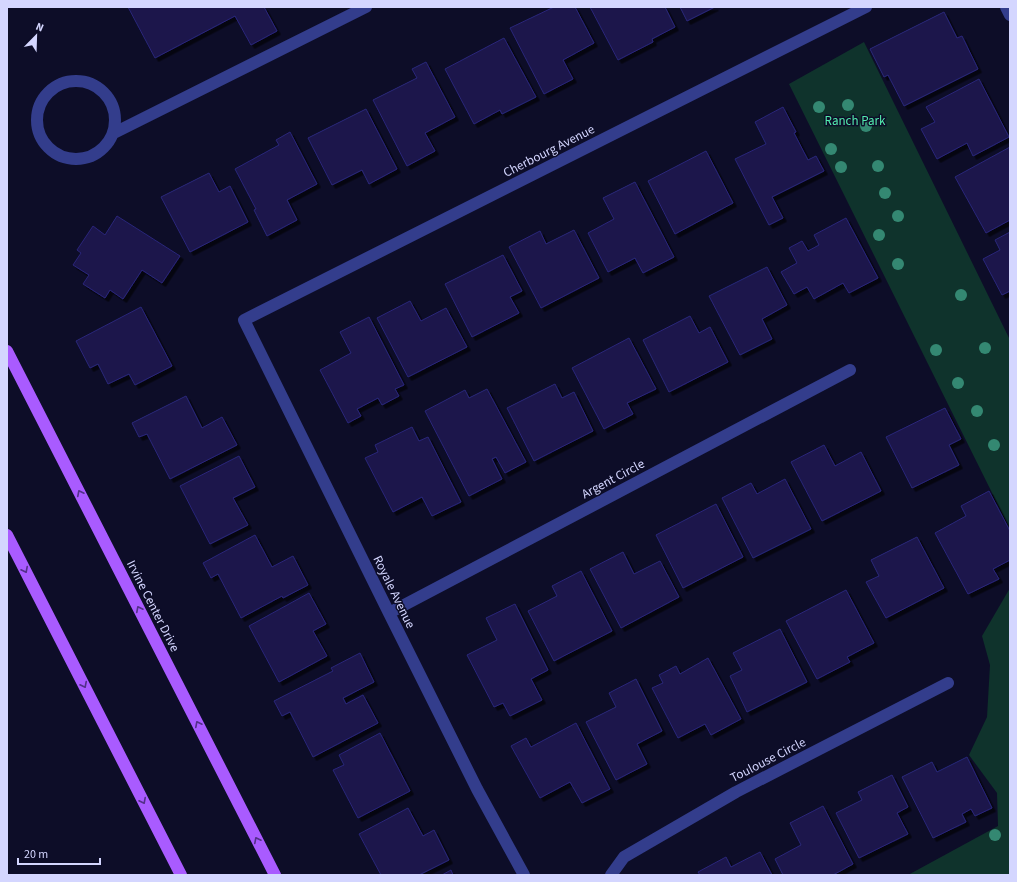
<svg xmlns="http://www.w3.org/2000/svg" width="1017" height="882" font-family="'Source Sans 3',sans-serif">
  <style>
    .green { fill: #0f332c }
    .building { fill: #1a174b; stroke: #2a267a; filter: url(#shadow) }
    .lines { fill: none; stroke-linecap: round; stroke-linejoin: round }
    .minor { stroke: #333d8c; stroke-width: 12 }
    .major { stroke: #a95bff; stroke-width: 12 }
    .tree { fill: #348872 }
    .oneway { stroke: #533089 }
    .labels { text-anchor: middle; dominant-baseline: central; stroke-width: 3; stroke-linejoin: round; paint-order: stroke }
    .park-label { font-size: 13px; fill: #53ecae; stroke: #0d0d28 }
    .street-label { font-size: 13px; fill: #d4d6ff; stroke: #0d0d28 }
  </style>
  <defs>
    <filter id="shadow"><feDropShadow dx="3.5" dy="3.5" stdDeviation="0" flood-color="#0009"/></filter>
  </defs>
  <rect width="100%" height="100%" fill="#0d0d28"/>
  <!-- green -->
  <path class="green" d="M 864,42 L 1010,340 L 1010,529 L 789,84 Z
    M 1010,588 L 1010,875 L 908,875 L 998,826 L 997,793 L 969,755 L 987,717 L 990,665 L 982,636 Z"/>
  <!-- building -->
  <path class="building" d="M 128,7 L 264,7 L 277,31 L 251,45 L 235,16 L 155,58 Z
    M 554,7 L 575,7 L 594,43 L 563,60 L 573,79 L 544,94 L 510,28 Z
    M 590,7 L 665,7 L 675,27 L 652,39 L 653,42 L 618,60 Z
    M 680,7 L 715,7 L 687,21 Z
    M 944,12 L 957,38 L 962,36 L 978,69 L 904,106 L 888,75 L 884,77 L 870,49 Z
    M 504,38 L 536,97 L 502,114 L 500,110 L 474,124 L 445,69 Z
    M 426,62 L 455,117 L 425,133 L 435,151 L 407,166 L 373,100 L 417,78 L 412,69 Z
    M 979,79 L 1009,137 L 973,156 L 967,143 L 937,159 L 921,129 L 935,122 L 926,107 Z
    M 783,107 L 796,132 L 794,133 L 808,160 L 816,156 L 824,171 L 772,197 L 783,218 L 769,225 L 735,159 L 766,144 L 755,122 Z
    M 366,109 L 397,169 L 369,184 L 362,170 L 332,185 L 308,138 Z
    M 290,132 L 317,184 L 287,200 L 297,220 L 267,236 L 254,210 L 256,209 L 235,169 L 279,145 L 276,140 Z
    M 1010,147 L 1010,220 L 986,233 L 955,177 Z
    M 706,151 L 733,203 L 675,234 L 648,181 Z
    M 209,173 L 219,192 L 230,186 L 248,222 L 190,252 L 161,197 Z
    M 635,182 L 674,257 L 643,273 L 635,258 L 608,272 L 588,233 L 614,219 L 603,198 Z
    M 117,216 L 180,256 L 162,283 L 142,270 L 123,299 L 110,290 L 105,298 L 83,284 L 89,275 L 73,265 L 81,253 L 77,250 L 93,226 L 105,235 Z
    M 846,218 L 878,278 L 849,293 L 843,283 L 814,299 L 807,287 L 794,294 L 781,272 L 797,263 L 789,248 L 802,241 L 808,251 L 819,245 L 814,235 Z
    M 574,230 L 599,278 L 541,308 L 509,247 L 540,231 L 546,244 Z
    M 1010,232 L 1010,291 L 1002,295 L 983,259 L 1000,250 L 995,240 Z
    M 503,255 L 522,291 L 510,297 L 519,313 L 472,337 L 445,284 Z
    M 767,267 L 787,305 L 762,319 L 772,339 L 740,355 L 709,296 Z
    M 410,301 L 421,321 L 446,308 L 467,347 L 408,377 L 377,318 Z
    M 141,307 L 172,366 L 135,385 L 129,374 L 108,384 L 98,364 L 90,368 L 76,341 Z
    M 690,316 L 699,333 L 710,327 L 728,362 L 669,392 L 643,340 Z
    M 369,317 L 404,385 L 395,389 L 399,396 L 382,405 L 378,398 L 357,409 L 361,416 L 348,423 L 320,370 L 351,353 L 340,332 Z
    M 629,338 L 656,389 L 627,403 L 633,414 L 604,429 L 572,368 Z
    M 555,384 L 562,398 L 574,392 L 593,431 L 534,461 L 507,408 Z
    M 487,389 L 526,462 L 505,473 L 496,457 L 492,459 L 502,479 L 469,496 L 425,411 L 465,390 L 469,398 Z
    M 186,396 L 202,428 L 222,417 L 237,445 L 170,479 L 147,434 L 139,437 L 132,423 Z
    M 945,408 L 961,439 L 949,445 L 959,465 L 912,488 L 886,437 Z
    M 412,427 L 419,441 L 428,437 L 461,502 L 432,516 L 422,497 L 393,512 L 365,458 L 378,452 L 375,445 Z
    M 824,445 L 835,466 L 861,452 L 881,491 L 822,521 L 791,462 Z
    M 239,456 L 255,487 L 233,498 L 248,525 L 210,544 L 180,486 Z
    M 785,479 L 811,529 L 753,558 L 722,498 L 751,483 L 757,494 Z
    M 989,491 L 1010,531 L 1010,560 L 993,569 L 999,579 L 968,594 L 935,533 L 966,516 L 961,506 Z
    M 716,504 L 743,557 L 683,588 L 656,535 Z
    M 255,535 L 272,567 L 293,556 L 308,585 L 283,598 L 282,596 L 241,618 L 218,574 L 211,578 L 203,563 Z
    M 917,537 L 944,588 L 886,618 L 866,582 L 879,576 L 871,560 Z
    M 623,552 L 634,574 L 660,561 L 679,597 L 621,628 L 590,569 Z
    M 581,571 L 612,631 L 554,661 L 528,611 L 557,596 L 552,586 Z
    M 846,590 L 874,643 L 847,657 L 850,662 L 817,679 L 786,621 Z
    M 309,593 L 326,624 L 313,631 L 327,656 L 279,682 L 249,626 Z
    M 515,604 L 548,670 L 531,679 L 542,700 L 510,716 L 503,703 L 494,707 L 467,655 L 497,640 L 486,618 Z
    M 780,629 L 807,682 L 747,712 L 730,676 L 742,670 L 733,653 Z
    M 360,653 L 374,682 L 343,698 L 346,704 L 363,695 L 378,723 L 313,757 L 290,712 L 282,716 L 274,701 L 333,671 L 331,668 Z
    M 708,658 L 741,719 L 711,735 L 705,724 L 678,738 L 652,688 L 663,683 L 659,675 L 676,666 L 680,674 Z
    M 636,679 L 662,731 L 637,744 L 647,764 L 616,780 L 586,722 L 616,707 L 609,693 Z
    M 576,723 L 610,789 L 582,803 L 570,782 L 540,798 L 511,746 L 526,738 L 531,747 Z
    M 380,733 L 410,791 L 358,818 L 333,770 L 344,765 L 339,755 Z
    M 967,757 L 992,808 L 975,816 L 971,809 L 962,814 L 966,822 L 933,838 L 902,777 L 932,762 L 937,772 Z
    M 892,775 L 908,807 L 897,813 L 908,834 L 859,858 L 836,813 L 862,800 L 858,792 Z
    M 823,806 L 853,864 L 833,875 L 783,875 L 775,859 L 801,845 L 790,823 Z
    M 408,808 L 423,836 L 434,830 L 449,860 L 419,875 L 381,875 L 359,834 Z
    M 760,852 L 772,875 L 700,875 L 698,872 L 726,857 L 731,867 Z
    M 451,870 L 453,875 L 442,875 Z"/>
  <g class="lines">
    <!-- minor -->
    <path class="minor" d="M 1006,7 L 1010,15
      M37 120a39 39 0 1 1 78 0a39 39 0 1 1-78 0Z
      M 114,133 L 366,7
      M 389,613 L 850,370
      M 524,875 L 477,789 L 389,613 L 244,320 L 866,7
      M 611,875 L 624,857 L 736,792 L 948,683"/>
    <!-- major -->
    <path class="major" d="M 7,351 L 275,875
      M 7,535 L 181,875"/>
  </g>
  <!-- trees -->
  <g class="tree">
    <circle cx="848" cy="105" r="6"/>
    <circle cx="819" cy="107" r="6"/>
    <circle cx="866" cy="126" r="6"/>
    <circle cx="831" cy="149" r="6"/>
    <circle cx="878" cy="166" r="6"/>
    <circle cx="841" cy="167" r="6"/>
    <circle cx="885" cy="193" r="6"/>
    <circle cx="898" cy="216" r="6"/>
    <circle cx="879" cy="235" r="6"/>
    <circle cx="898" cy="264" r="6"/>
    <circle cx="961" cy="295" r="6"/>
    <circle cx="985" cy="348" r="6"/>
    <circle cx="936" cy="350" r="6"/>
    <circle cx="958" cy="383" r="6"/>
    <circle cx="977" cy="411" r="6"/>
    <circle cx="994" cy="445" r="6"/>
    <circle cx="995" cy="835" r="6"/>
  </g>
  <!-- one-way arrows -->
  <defs><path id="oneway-chevron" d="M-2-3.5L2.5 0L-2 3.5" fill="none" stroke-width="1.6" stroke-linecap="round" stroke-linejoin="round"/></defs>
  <g class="oneway">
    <use href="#oneway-chevron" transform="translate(80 493) rotate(-117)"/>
    <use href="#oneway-chevron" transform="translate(25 570) rotate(63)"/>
    <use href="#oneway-chevron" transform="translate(139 609) rotate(-117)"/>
    <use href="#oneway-chevron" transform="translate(84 685) rotate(63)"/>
    <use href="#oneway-chevron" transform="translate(198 724) rotate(-117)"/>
    <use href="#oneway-chevron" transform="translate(143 801) rotate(63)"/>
    <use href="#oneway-chevron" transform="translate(257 840) rotate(-117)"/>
  </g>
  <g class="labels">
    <!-- park labels -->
    <g class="park-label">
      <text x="855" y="121">Ranch Park</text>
    </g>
    <!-- street labels -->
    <g class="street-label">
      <text transform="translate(549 151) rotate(-27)">Cherbourg Avenue</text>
      <text transform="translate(613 479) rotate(-28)">Argent Circle</text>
      <text transform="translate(394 592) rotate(64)">Royale Avenue</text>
      <text transform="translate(153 606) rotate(63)">Irvine Center Drive</text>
      <text transform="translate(768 760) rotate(-27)">Toulouse Circle</text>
    </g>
  </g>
  <!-- border -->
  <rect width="1017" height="882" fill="none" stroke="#d4d6ff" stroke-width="16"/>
  <!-- north arrow -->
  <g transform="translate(36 36) rotate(23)" stroke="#0d0d28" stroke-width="3" paint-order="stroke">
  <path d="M0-3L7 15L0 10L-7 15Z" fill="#d4d6ff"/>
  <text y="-6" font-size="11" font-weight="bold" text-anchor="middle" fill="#d4d6ff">N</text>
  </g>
  <!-- scale -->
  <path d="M18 858v6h82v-6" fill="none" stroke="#d4d6ff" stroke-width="2"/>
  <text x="24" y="858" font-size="12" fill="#d4d6ff" stroke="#0d0d28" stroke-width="3" paint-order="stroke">20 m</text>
</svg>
